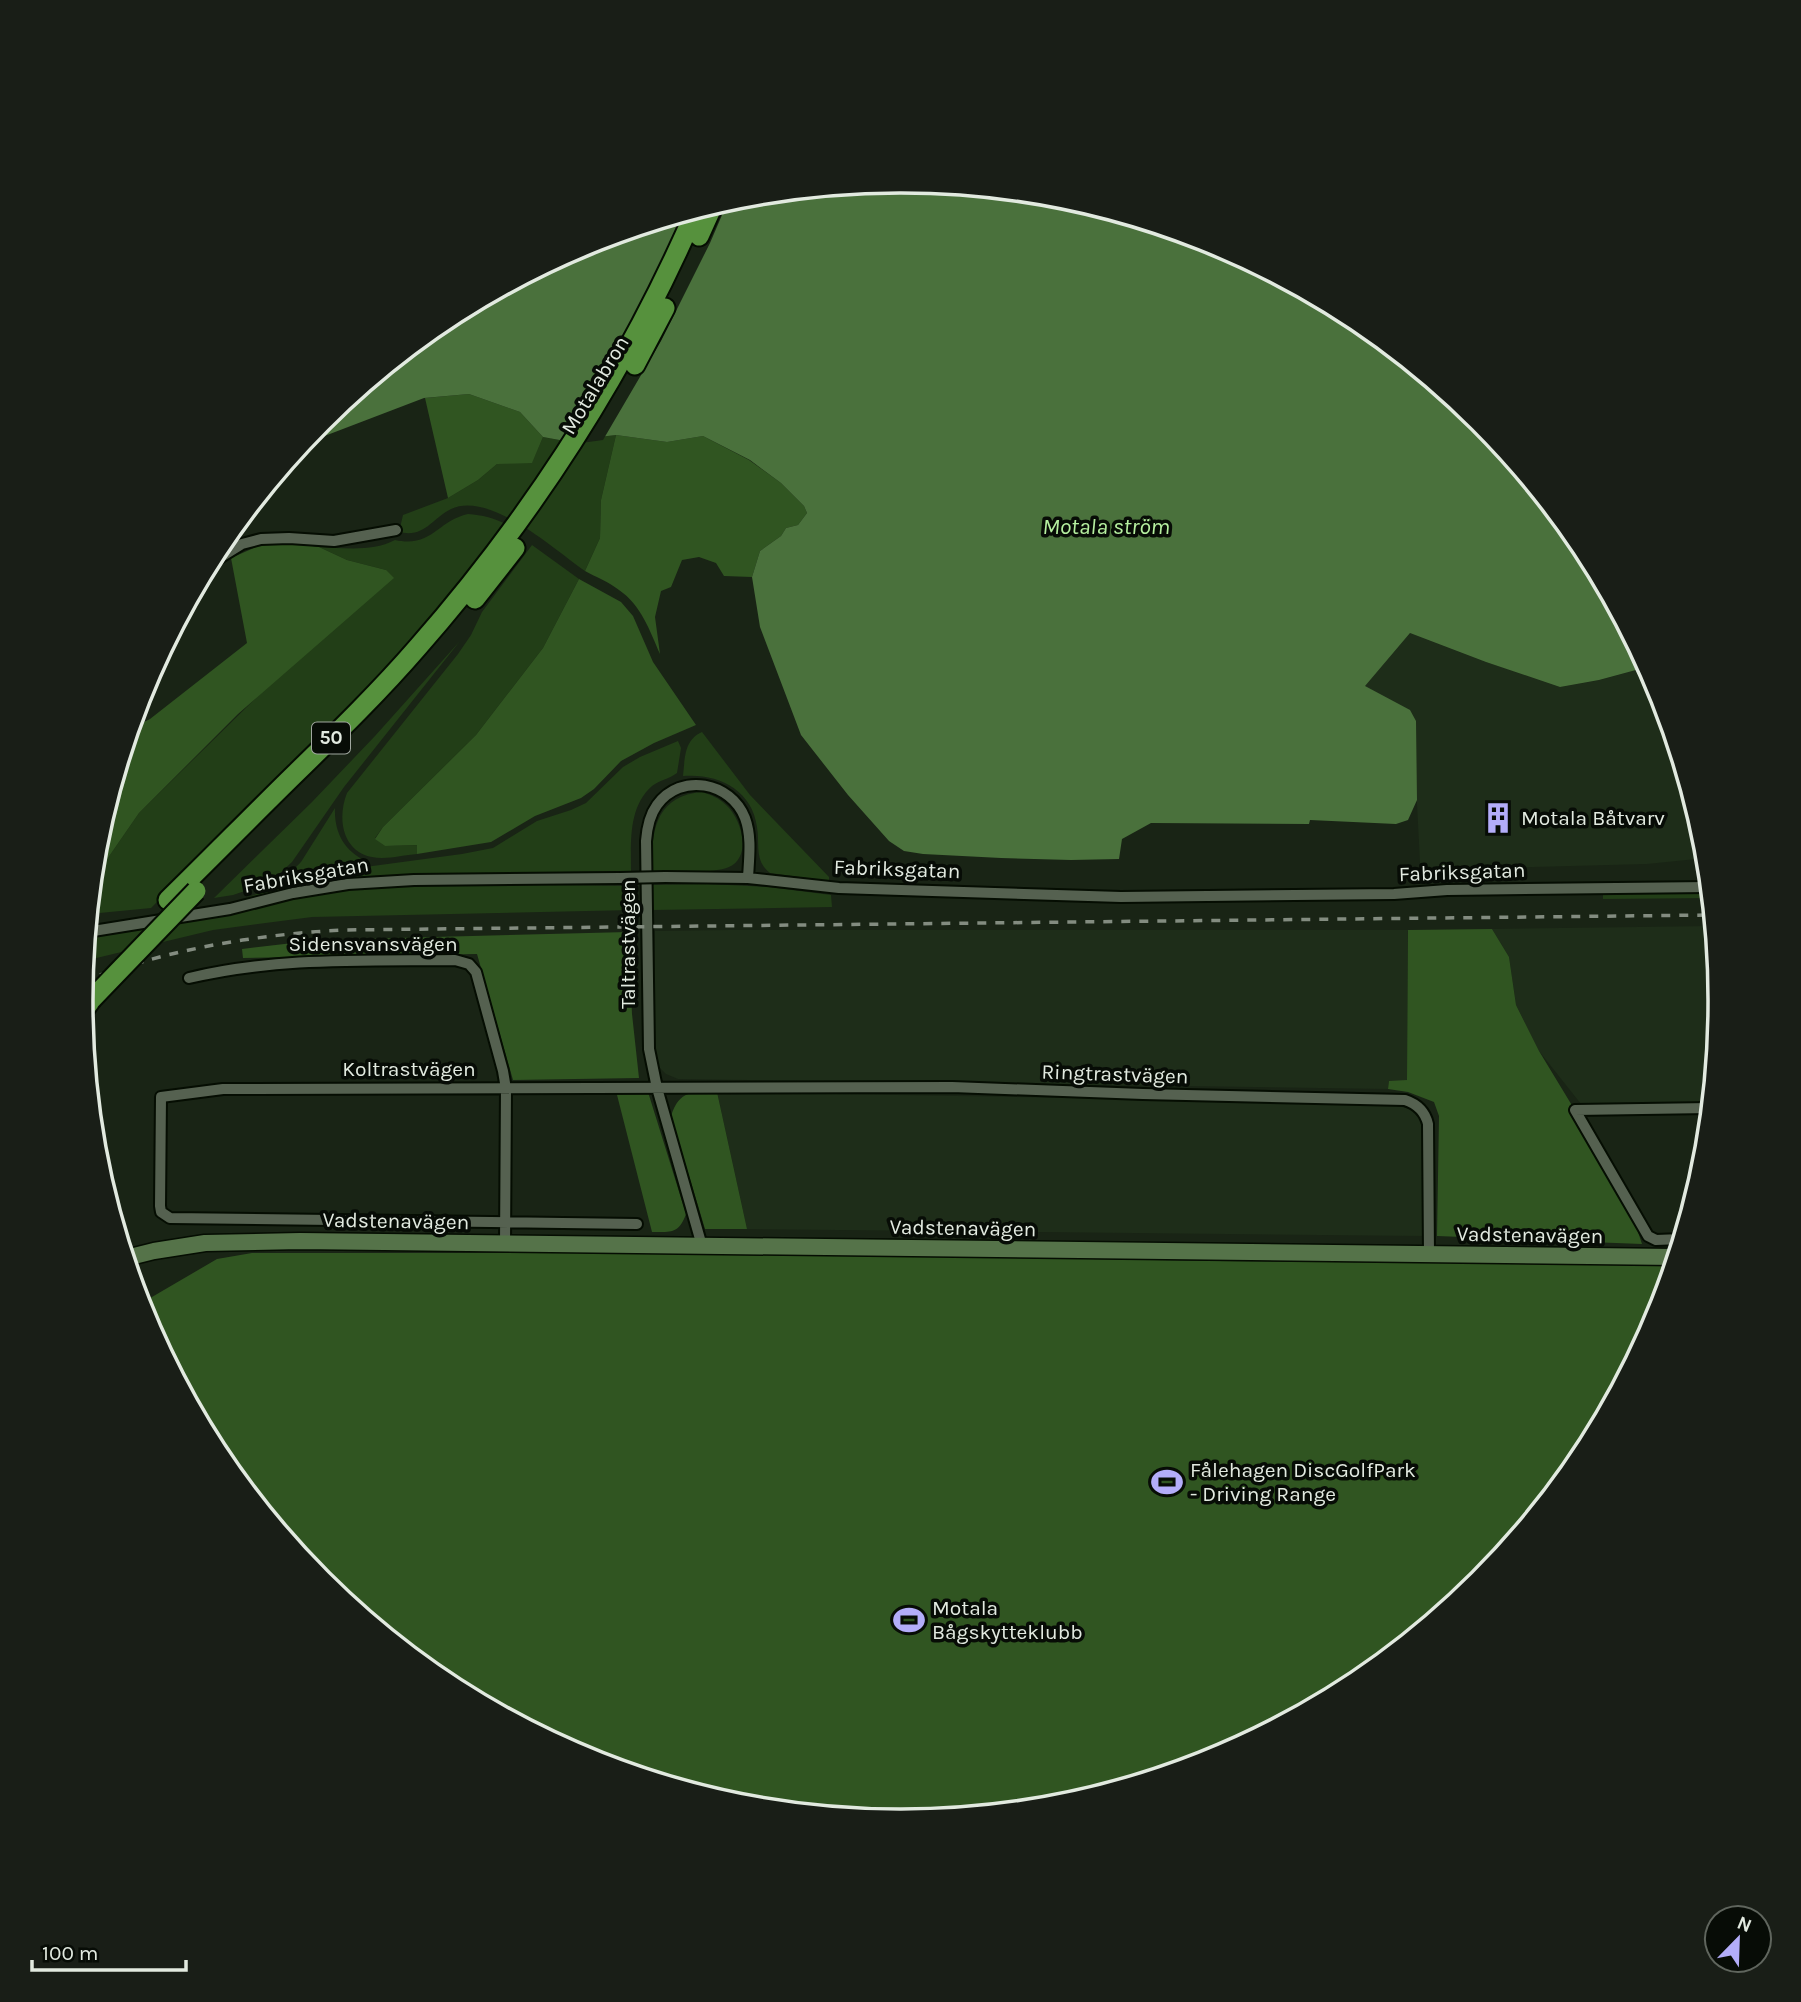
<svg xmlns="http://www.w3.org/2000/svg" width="1801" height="2002" font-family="Karla,sans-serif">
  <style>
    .built { fill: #1e2d19 }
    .green { fill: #223e17 }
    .forest { fill: #305521 }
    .water { fill: #4a713c }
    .pier { fill: #192415 }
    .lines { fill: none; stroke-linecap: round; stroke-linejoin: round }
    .minor-casing { stroke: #050d02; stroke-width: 14 }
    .secondary-casing { stroke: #050d02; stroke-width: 19 }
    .trunk-casing { stroke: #050d02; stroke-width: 23 }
    .minor { stroke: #556150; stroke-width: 10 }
    .secondary { stroke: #557349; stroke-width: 16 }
    .trunk { stroke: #56913d; stroke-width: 19 }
    .rail { stroke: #838c80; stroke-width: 3.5; stroke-dasharray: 9 9; stroke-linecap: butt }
    .minor-bridge-casing { stroke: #050d02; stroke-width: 14; stroke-linecap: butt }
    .trunk-bridge-casing { stroke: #050d02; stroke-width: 23; stroke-linecap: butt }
    .minor-bridge { stroke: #556150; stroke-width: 10 }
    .trunk-bridge { stroke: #56913d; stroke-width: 19 }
    .labels { text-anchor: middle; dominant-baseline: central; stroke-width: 7; stroke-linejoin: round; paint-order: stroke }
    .shield { fill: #070c06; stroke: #a0a79f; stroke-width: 2 }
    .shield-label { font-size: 19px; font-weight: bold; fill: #e2eae0 }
    .street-label { font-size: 21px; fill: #e2eae0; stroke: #070c06 }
    .poi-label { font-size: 21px; fill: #e2eae0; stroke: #070c06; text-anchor: start }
    .water-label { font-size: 23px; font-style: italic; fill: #b6f0a0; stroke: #070c06 }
    .rim { fill: none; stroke: #e2eae0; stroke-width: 3.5 }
  </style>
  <rect width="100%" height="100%" fill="#192415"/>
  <!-- built -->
  <path class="built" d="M 1410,633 L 1486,662 L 1560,687 L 1600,680 L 1647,667 L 1658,688 L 1705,841 L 1706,858 L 1647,864 L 1458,869 L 1436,874 L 1421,883 L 1416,784 L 1364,686 Z
    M 1713,926 L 1720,1001 L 1711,1102 L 1581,1104 L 1539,1051 L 1516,1005 L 1509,957 L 1492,929 Z
    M 728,930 L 1408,930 L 1407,1081 L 1389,1081 L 1388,1089 L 678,1079 L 666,1074 L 659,1067 L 656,1055 L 654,1008 L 655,931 Z
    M 717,1092 L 1383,1103 L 1407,1108 L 1419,1114 L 1423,1123 L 1423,1236 L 747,1229 Z"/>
  <!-- green -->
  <path class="green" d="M 616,435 L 601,500 L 600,538 L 585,571 C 554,549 490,491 451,509 C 431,519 425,538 399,532 L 403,515 L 448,498 L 478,480 L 497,464 L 532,462 L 543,437 L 565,441 Z
    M 468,514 C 482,515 495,518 507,525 L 418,636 L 298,760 L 151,908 L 89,914 L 92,881 L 139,813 L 386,570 L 347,560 L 319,547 C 345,548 372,552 395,540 C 432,548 437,521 468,514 Z
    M 532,545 L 579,579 L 543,648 L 476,735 L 383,827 L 375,838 L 385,846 L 418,845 L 417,854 C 403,855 386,860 372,857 C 342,851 337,818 347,793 L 458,654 L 471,635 L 482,612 Z
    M 460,641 L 344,787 L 292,862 L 277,876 L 263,885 L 233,895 L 214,898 L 312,802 L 375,736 Z
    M 702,732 L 750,795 L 829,877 L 829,881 L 770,873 C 754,861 760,844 757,827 C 752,789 717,773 683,776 C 685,758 684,740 702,732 Z
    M 678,741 L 681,748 L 677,773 C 669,779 660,780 652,786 C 628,807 631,843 631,871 L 418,874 L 353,877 L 306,884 L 231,904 L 282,884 L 328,872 L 462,854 L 493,848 L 537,821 L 571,810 L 586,803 L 623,767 L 640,757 Z
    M 702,792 C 711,795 719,798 726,805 C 741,818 753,856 729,867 C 715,874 671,871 652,871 C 651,832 655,796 702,792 Z
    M 335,808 C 334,832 344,851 366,861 L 326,866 L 286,877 L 301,862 Z
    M 464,884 L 631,886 L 632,910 L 312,917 L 213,930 L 84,961 L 87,938 L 231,915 L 297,898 L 347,889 Z
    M 708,884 L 769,887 L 831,895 L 832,907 L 653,910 L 653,885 Z
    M 1710,891 L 1710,898 L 1603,899 L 1603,893 Z"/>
  <!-- forest -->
  <path class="forest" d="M 469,394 L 520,412 L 543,437 L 532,463 L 497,464 L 478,480 L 448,498 L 425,398 Z
    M 616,435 L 667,442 L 703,436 L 749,460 L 781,483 L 804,506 L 807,513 L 798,525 L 786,528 L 781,536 L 760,551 L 752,577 L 724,576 L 716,563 L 699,557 L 682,560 L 671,587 L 661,591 L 655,617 L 660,654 C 650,631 641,605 619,590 C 609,582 596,577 585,571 L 600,538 L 601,500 Z
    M 272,540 L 319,547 L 347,560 L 386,570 L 394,578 L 238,714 L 139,813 L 92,881 L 96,841 L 134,716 L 140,724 L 150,719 L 247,643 L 231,558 Z
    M 579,579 L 621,602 L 633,616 L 653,662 L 696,725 L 654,743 L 621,761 L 594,789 L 581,798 L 535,816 L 491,842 L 417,854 L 417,845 L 385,846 L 375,839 L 383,827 L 476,735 L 543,648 Z
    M 1492,929 L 1509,957 L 1516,1005 L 1539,1051 L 1579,1117 L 1635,1223 L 1642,1244 L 1437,1236 L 1439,1116 L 1434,1102 L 1408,1092 L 1388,1089 L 1389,1081 L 1407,1080 L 1408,930 Z
    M 628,932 L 632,1014 L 639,1078 L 513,1080 L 477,954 L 243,958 L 242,949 L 319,940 Z
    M 616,1091 L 648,1092 L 686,1214 C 679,1234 671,1232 652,1232 Z
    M 717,1092 L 747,1229 L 705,1229 L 671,1116 C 680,1089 692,1093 717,1092 Z
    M 252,1253 L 703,1253 L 1217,1261 L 1673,1265 L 1658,1315 L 1582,1457 L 1480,1581 L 1356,1683 L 1214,1759 L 1060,1805 L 900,1821 L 740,1805 L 586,1758 L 445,1683 L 320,1581 L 218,1456 L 143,1314 L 140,1304 L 217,1259 Z"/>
  <!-- water -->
  <path class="water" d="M 901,181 L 1061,197 L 1215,244 L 1356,319 L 1481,421 L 1583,546 L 1647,667 L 1599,680 L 1560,687 L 1486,662 L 1410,633 L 1365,686 L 1410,710 L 1416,721 L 1417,800 L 1408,820 L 1396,824 L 1310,820 L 1309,824 L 1151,823 L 1122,839 L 1119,859 L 1071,860 L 1001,858 L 923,854 L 904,851 L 889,841 L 848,795 L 801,735 L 760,627 L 752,577 L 760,551 L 781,536 L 786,528 L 798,525 L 807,513 L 804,506 L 781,483 L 750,460 L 703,436 L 667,442 L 616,435 L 565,441 L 543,437 L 520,412 L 469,394 L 424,398 L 301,445 L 321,421 L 445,319 L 587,243 L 741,197 Z"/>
  <!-- pier -->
  <path class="pier" d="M 728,201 L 710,243 L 661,341 L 603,440 L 566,445 L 613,362 L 688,213 Z"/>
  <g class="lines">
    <defs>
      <path id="minor" d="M 208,565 L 242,544 L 261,539 L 289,538 L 334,541 L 396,530
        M 665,877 L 748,878 L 839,888 L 1121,897 L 1394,894 L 1447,890 L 1709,887
        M 87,932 L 230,909 L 293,893 L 348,884 L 414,880 L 620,878
        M 189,978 C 276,957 366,961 455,960 L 469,964 L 476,972 L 503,1071 L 506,1089 L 505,1244
        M 637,1224 L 170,1218 L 161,1212 L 160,1206 L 161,1097 L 223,1089 L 249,1089 L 952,1087 L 1143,1094 L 1405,1100 C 1417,1104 1425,1111 1428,1124 L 1429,1255
        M 1681,1239 L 1656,1240 L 1648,1236 L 1575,1110 L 1710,1108
        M 702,1246 L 657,1088 L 649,1049 L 646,841 C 647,828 649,816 657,805 C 681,772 731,782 745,818 C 752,837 749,858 748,878"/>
      <path id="secondary" d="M 126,1258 L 154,1251 L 205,1243 L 300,1241 L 1676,1257"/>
      <path id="trunk" d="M 699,236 L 713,205
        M 635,365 L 665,308
        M 475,599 L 515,548
        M 168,900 C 211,858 253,815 296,773 C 338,732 380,691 418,647 C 532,517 627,369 696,210
        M 82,1013 L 91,1000"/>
    </defs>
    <!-- minor casing -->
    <use href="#minor" class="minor-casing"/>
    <!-- secondary casing -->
    <use href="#secondary" class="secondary-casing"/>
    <!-- trunk casing -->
    <use href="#trunk" class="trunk-casing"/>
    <!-- minor -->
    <use href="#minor" class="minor"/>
    <!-- secondary -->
    <use href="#secondary" class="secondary"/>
    <!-- trunk -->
    <use href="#trunk" class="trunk"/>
    <!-- rail -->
    <path class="rail" d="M 83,980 C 113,971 145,960 176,953 C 231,940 286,933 343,930 L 1712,915"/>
    <defs>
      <path id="minor-bridge" d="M 620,878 L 665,877"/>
      <path id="trunk-bridge" d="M 91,1000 L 196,891"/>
    </defs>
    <!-- minor-bridge casing -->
    <use href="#minor-bridge" class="minor-bridge-casing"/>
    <!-- trunk-bridge casing -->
    <use href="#trunk-bridge" class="trunk-bridge-casing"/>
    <!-- minor-bridge -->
    <use href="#minor-bridge" class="minor-bridge"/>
    <!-- trunk-bridge -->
    <use href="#trunk-bridge" class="trunk-bridge"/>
  </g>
  <!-- icons -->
  <defs>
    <symbol id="building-bare" viewBox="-9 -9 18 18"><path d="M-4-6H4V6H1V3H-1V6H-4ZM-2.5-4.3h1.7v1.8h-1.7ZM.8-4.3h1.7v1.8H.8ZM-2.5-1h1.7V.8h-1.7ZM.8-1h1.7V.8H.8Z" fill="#b3adf9" stroke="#070c06" stroke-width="2.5" paint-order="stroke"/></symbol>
    <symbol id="stadium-bare" viewBox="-9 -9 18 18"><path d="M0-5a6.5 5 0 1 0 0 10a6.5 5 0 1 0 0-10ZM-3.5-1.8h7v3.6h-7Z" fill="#b3adf9" stroke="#070c06" stroke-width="2.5" paint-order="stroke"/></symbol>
  </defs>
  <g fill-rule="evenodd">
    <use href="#building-bare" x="1476" y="796" width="44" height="44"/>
    <use href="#stadium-bare" x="1145" y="1460" width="44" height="44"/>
    <use href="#stadium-bare" x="887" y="1598" width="44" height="44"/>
  </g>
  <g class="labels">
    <!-- shield labels -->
    <rect class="shield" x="312" y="722.5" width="38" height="31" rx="5"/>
    <g class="shield-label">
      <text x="331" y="738">50</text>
    </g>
    <!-- street labels -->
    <g class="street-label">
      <text transform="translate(595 385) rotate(-59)">Motalabron</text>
      <text transform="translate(897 869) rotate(2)">Fabriksgatan</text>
      <text transform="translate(1462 872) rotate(-2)">Fabriksgatan</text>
      <text transform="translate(306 875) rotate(-10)">Fabriksgatan</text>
      <text x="373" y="944">Sidensvansvägen</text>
      <text transform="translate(628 944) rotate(-90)">Taltrastvägen</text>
      <text x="409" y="1069">Koltrastvägen</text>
      <text transform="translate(1115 1074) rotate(2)">Ringtrastvägen</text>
      <text transform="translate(396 1221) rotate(1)">Vadstenavägen</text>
      <text transform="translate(963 1228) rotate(1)">Vadstenavägen</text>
      <text transform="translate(1530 1235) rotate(1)">Vadstenavägen</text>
    </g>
    <!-- poi labels -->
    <g class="poi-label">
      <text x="1521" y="818">Motala Båtvarv</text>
      <text x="1190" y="1470">Fålehagen DiscGolfPark<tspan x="1190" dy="24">- Driving Range</tspan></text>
      <text x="932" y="1608">Motala<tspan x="932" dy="24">Bågskytteklubb</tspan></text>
    </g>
    <!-- water labels -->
    <g class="water-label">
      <text x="1106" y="526">Motala ström</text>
    </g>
  </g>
  <!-- crop -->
  <path d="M0 0H1801V2002H0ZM900 193H901A807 807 0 0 1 1708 1000V1002A807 807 0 0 1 901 1809H900A807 807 0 0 1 93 1002V1000A807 807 0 0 1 900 193Z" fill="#191e17" fill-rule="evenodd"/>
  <path class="rim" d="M900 193H901A807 807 0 0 1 1708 1000V1002A807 807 0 0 1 901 1809H900A807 807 0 0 1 93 1002V1000A807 807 0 0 1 900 193Z"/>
  <!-- north arrow -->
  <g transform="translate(1738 1939) rotate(23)"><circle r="33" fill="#070c06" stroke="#5f655d" stroke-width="2"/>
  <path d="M0-5L12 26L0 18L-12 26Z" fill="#b3adf9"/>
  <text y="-10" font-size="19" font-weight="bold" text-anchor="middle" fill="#e2eae0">N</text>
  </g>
  <!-- scale -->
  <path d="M32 1960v10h154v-10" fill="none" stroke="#e2eae0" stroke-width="3.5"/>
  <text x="42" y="1960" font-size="21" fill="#e2eae0" stroke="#070c06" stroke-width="5" paint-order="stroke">100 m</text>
</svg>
